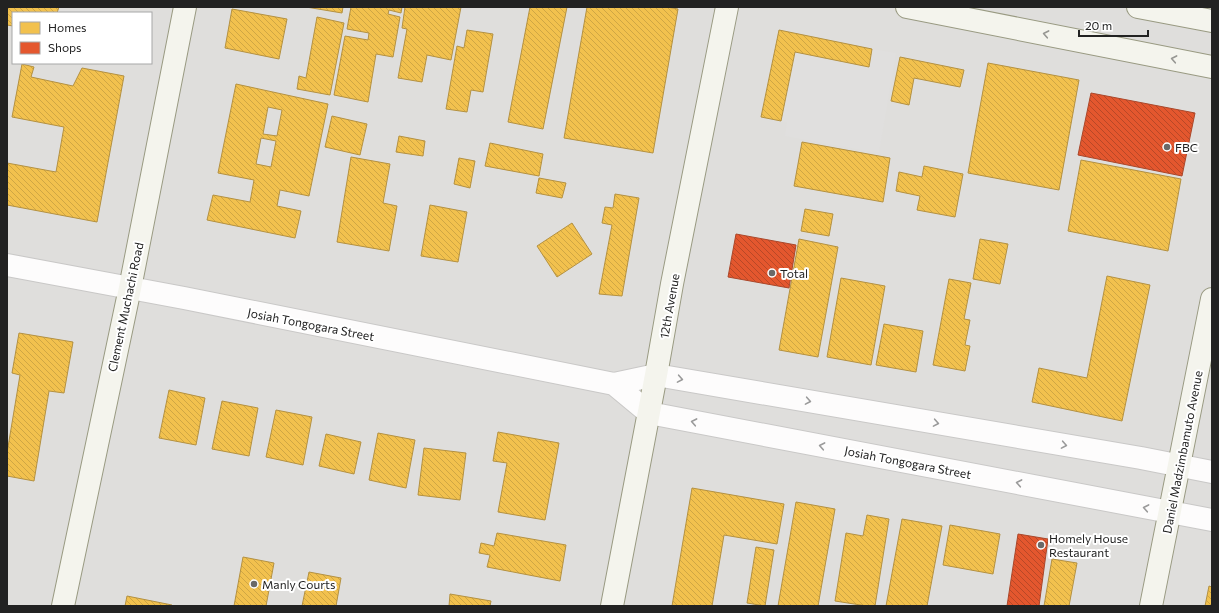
<svg xmlns="http://www.w3.org/2000/svg" width="1219" height="613" font-family="Commissioner,sans-serif">
  <style>
    .residential { fill: #dfdedc; fill-rule: evenodd }
    .parking { fill: #e0dfde }
    .homes { fill: url(#homes-back-hatch); stroke: #b49141; fill-rule: evenodd }
    .shops { fill: url(#shops-back-hatch); stroke: #aa472a }
    .lines { fill: none; stroke-linecap: round; stroke-linejoin: round }
    .street-casing { stroke: #c9c8c7; stroke-width: 24 }
    .secondary-casing { stroke: #999a82; stroke-width: 24 }
    .street { stroke: #fdfcfc; stroke-width: 22 }
    .secondary { stroke: #f4f4ed; stroke-width: 22 }
    .oneway { stroke: #969692 }
    .oneway2 { stroke: #9a9a9a }
    .poi-dot { fill: #6a6968; stroke: #fff; stroke-width: 1.5 }
    .labels { text-anchor: middle; dominant-baseline: central; stroke-width: 4; stroke-linejoin: round; paint-order: stroke }
    .poi-label { font-size: 12px; fill: #222; stroke: #fff; text-anchor: start }
    .street-label { font-size: 12px; fill: #222; stroke: #fff }
  </style>
  <defs>
    <pattern id="homes-back-hatch" width="6" height="6" patternUnits="userSpaceOnUse"><rect width="6" height="6" fill="#f2c14e"/><path d="M-1 5l2 2M0 0l6 6M5-1l2 2" fill="none" stroke="#cfa644"/></pattern>
    <pattern id="shops-back-hatch" width="6" height="6" patternUnits="userSpaceOnUse"><rect width="6" height="6" fill="#e4572e"/><path d="M-1 5l2 2M0 0l6 6M5-1l2 2" fill="none" stroke="#b84827"/></pattern>
  </defs>
  <rect width="100%" height="100%" fill="#f0eeeb"/>
  <!-- residential -->
  <path class="residential" d="M 7,7 L 1212,7 L 1212,606 L 7,606 ZM 13,13 L 151,13 L 151,63 L 13,63 Z"/>
  <!-- parking -->
  <path class="parking" d="M 777,32 L 896,53 L 879,153 L 785,136 L 787,122 L 763,118 Z"/>
  <!-- homes -->
  <path class="homes" d="M 7,7 L 59,7 L 57,13 L 13,13 L 13,26 L 7,25 Z
    M 306,7 L 343,7 L 342,13 Z
    M 351,7 L 402,7 L 401,13 L 389,10 L 388,14 L 400,17 L 393,57 L 376,54 L 368,102 L 334,95 L 345,36 L 368,40 L 369,33 L 347,29 Z
    M 405,7 L 461,7 L 451,60 L 427,55 L 422,82 L 398,78 L 407,29 L 402,28 Z
    M 530,7 L 567,7 L 543,129 L 508,122 Z
    M 587,7 L 667,7 L 678,9 L 653,153 L 564,138 Z
    M 232,9 L 287,19 L 279,59 L 225,48 Z
    M 317,17 L 344,23 L 330,95 L 297,89 L 299,76 L 306,78 Z
    M 467,30 L 493,34 L 483,92 L 471,90 L 467,112 L 446,109 L 457,46 L 464,48 Z
    M 779,30 L 872,49 L 869,67 L 795,52 L 781,121 L 761,117 Z
    M 900,57 L 964,70 L 960,87 L 914,78 L 909,105 L 891,101 Z
    M 988,63 L 1079,80 L 1059,190 L 968,173 Z
    M 22,64 L 34,67 L 31,77 L 73,86 L 82,68 L 124,76 L 97,222 L 7,205 L 7,163 L 56,172 L 64,127 L 12,117 Z
    M 236,84 L 328,104 L 309,196 L 280,190 L 277,206 L 301,211 L 295,238 L 207,220 L 213,195 L 250,202 L 254,180 L 218,173 ZM 268,107 L 282,110 L 277,136 L 263,134 ZM 261,138 L 276,141 L 271,167 L 256,164 Z
    M 332,116 L 367,124 L 360,155 L 325,147 Z
    M 399,136 L 425,141 L 423,156 L 396,152 Z
    M 802,142 L 890,158 L 883,202 L 794,186 Z
    M 490,143 L 543,154 L 539,176 L 485,166 Z
    M 351,157 L 390,164 L 383,203 L 397,206 L 389,251 L 337,242 Z
    M 459,158 L 475,161 L 470,188 L 454,184 Z
    M 1081,160 L 1181,179 L 1168,251 L 1068,231 Z
    M 924,166 L 963,174 L 955,217 L 917,210 L 920,196 L 896,191 L 899,172 L 922,177 Z
    M 539,178 L 566,183 L 562,198 L 536,193 Z
    M 615,194 L 639,198 L 622,296 L 599,294 L 612,225 L 602,223 L 605,207 L 613,208 Z
    M 430,205 L 467,212 L 458,262 L 421,256 Z
    M 805,209 L 833,214 L 829,236 L 801,231 Z
    M 572,223 L 592,254 L 557,277 L 537,246 Z
    M 799,239 L 838,247 L 818,357 L 779,350 Z
    M 980,239 L 1008,244 L 1000,284 L 973,279 Z
    M 1107,276 L 1150,285 L 1122,421 L 1032,402 L 1039,368 L 1087,378 Z
    M 841,278 L 885,286 L 871,365 L 827,357 Z
    M 949,279 L 971,283 L 964,319 L 970,320 L 965,345 L 970,346 L 965,371 L 933,365 Z
    M 884,324 L 923,331 L 916,372 L 876,365 Z
    M 19,333 L 73,342 L 64,393 L 49,391 L 34,481 L 7,476 L 7,453 L 20,375 L 12,373 Z
    M 169,390 L 205,398 L 196,445 L 159,438 Z
    M 222,401 L 258,408 L 249,456 L 212,449 Z
    M 276,410 L 312,417 L 303,465 L 266,457 Z
    M 498,432 L 559,443 L 545,520 L 498,512 L 507,463 L 493,461 Z
    M 378,433 L 415,440 L 406,488 L 369,480 Z
    M 326,434 L 361,442 L 354,474 L 319,466 Z
    M 424,448 L 466,453 L 460,500 L 418,495 Z
    M 692,488 L 784,504 L 777,544 L 724,535 L 712,606 L 672,606 Z
    M 796,502 L 835,509 L 818,606 L 778,606 Z
    M 867,515 L 889,519 L 875,606 L 867,606 L 835,601 L 846,533 L 863,536 Z
    M 902,519 L 942,526 L 927,606 L 886,606 Z
    M 950,525 L 1000,534 L 993,574 L 943,565 Z
    M 497,533 L 566,545 L 560,581 L 487,567 L 490,555 L 479,553 L 481,543 L 494,546 Z
    M 756,547 L 774,550 L 765,606 L 747,603 Z
    M 243,557 L 274,563 L 266,606 L 234,606 Z
    M 1052,559 L 1077,563 L 1069,606 L 1044,606 Z
    M 309,572 L 341,578 L 336,606 L 302,606 Z
    M 1209,586 L 1212,587 L 1212,606 L 1205,606 Z
    M 450,594 L 491,601 L 490,606 L 449,606 Z
    M 127,596 L 172,605 L 172,606 L 125,606 Z"/>
  <!-- shops -->
  <path class="shops" d="M 1091,93 L 1195,113 L 1182,176 L 1078,155 Z
    M 736,234 L 796,245 L 789,288 L 728,277 Z
    M 1018,534 L 1048,539 L 1039,606 L 1007,606 Z"/>
  <g class="lines">
    <defs>
      <path id="street" d="M 7,265 L 184,298 L 614,384 L 656,375 L 1141,458 L 1212,472
        M 614,384 L 649,413 L 1212,520"/>
      <path id="secondary" d="M 907,7 L 1212,67
        M 1138,7 L 1212,21
        M 63,606 L 130,288 L 185,7
        M 612,606 L 656,375 L 672,284 L 727,7
        M 1151,606 L 1212,299"/>
    </defs>
    <!-- street casing -->
    <use href="#street" class="street-casing"/>
    <!-- secondary casing -->
    <use href="#secondary" class="secondary-casing"/>
    <!-- street -->
    <use href="#street" class="street"/>
    <!-- secondary -->
    <use href="#secondary" class="secondary"/>
  </g>
  <!-- one-way arrows -->
  <defs><path id="oneway-chevron" d="M-2-3.5L2.5 0L-2 3.5" fill="none" stroke-width="1.6" stroke-linecap="round" stroke-linejoin="round"/></defs>
  <g class="oneway">
    <use href="#oneway-chevron" transform="translate(1046 34) rotate(-169)"/>
    <use href="#oneway-chevron" transform="translate(1174 59) rotate(-169)"/>
  </g>
  <g class="oneway2">
    <use href="#oneway-chevron" transform="translate(680 379) rotate(10)"/>
    <use href="#oneway-chevron" transform="translate(808 401) rotate(10)"/>
    <use href="#oneway-chevron" transform="translate(694 422) rotate(-169)"/>
    <use href="#oneway-chevron" transform="translate(936 423) rotate(10)"/>
    <use href="#oneway-chevron" transform="translate(1064 445) rotate(10)"/>
    <use href="#oneway-chevron" transform="translate(822 446) rotate(-169)"/>
    <use href="#oneway-chevron" transform="translate(1019 483) rotate(-169)"/>
    <use href="#oneway-chevron" transform="translate(1146 508) rotate(-169)"/>
  </g>
  <!-- markers -->
  <g class="poi-dot">
    <circle cx="1167" cy="147" r="4"/>
    <circle cx="772" cy="273" r="4"/>
    <circle cx="1041" cy="545" r="4"/>
    <circle cx="254" cy="584" r="4"/>
  </g>
  <g class="labels">
    <!-- poi labels -->
    <g class="poi-label">
      <text x="1175" y="147">FBC</text>
      <text x="780" y="273">Total</text>
      <text x="1049" y="538">Homely House<tspan x="1049" dy="14">Restaurant</tspan></text>
      <text x="262" y="584">Manly Courts</text>
    </g>
    <!-- street labels -->
    <g class="street-label">
      <text transform="translate(669 306) rotate(-80)">12th Avenue</text>
      <text transform="translate(125 307) rotate(-78)">Clement Muchachi Road</text>
      <text transform="translate(311 324) rotate(11)">Josiah Tongogara Street</text>
      <text transform="translate(1182 452) rotate(-79)">Daniel Madzimbamuto Avenue</text>
      <text transform="translate(908 462) rotate(11)">Josiah Tongogara Street</text>
    </g>
  </g>
  <!-- border -->
  <rect width="1219" height="613" fill="none" stroke="#222222" stroke-width="16"/>
  <!-- legend -->
  <rect x="12" y="12" width="140" height="52" fill="#ffffff" stroke="#a7a7a7"/>
  <rect x="20" y="22" width="20" height="12" fill="#f2c14e" stroke="#a7a7a7"/>
  <text x="48" y="32" font-size="12" fill="#222222">Homes</text>
  <rect x="20" y="42" width="20" height="12" fill="#e4572e" stroke="#a7a7a7"/>
  <text x="48" y="52" font-size="12" fill="#222222">Shops</text>
  <!-- scale -->
  <path d="M1079 30v6h69v-6" fill="none" stroke="#222222" stroke-width="2"/>
  <text x="1085" y="30" font-size="12" fill="#222222" stroke="#ffffff" stroke-width="3" paint-order="stroke">20 m</text>
</svg>
